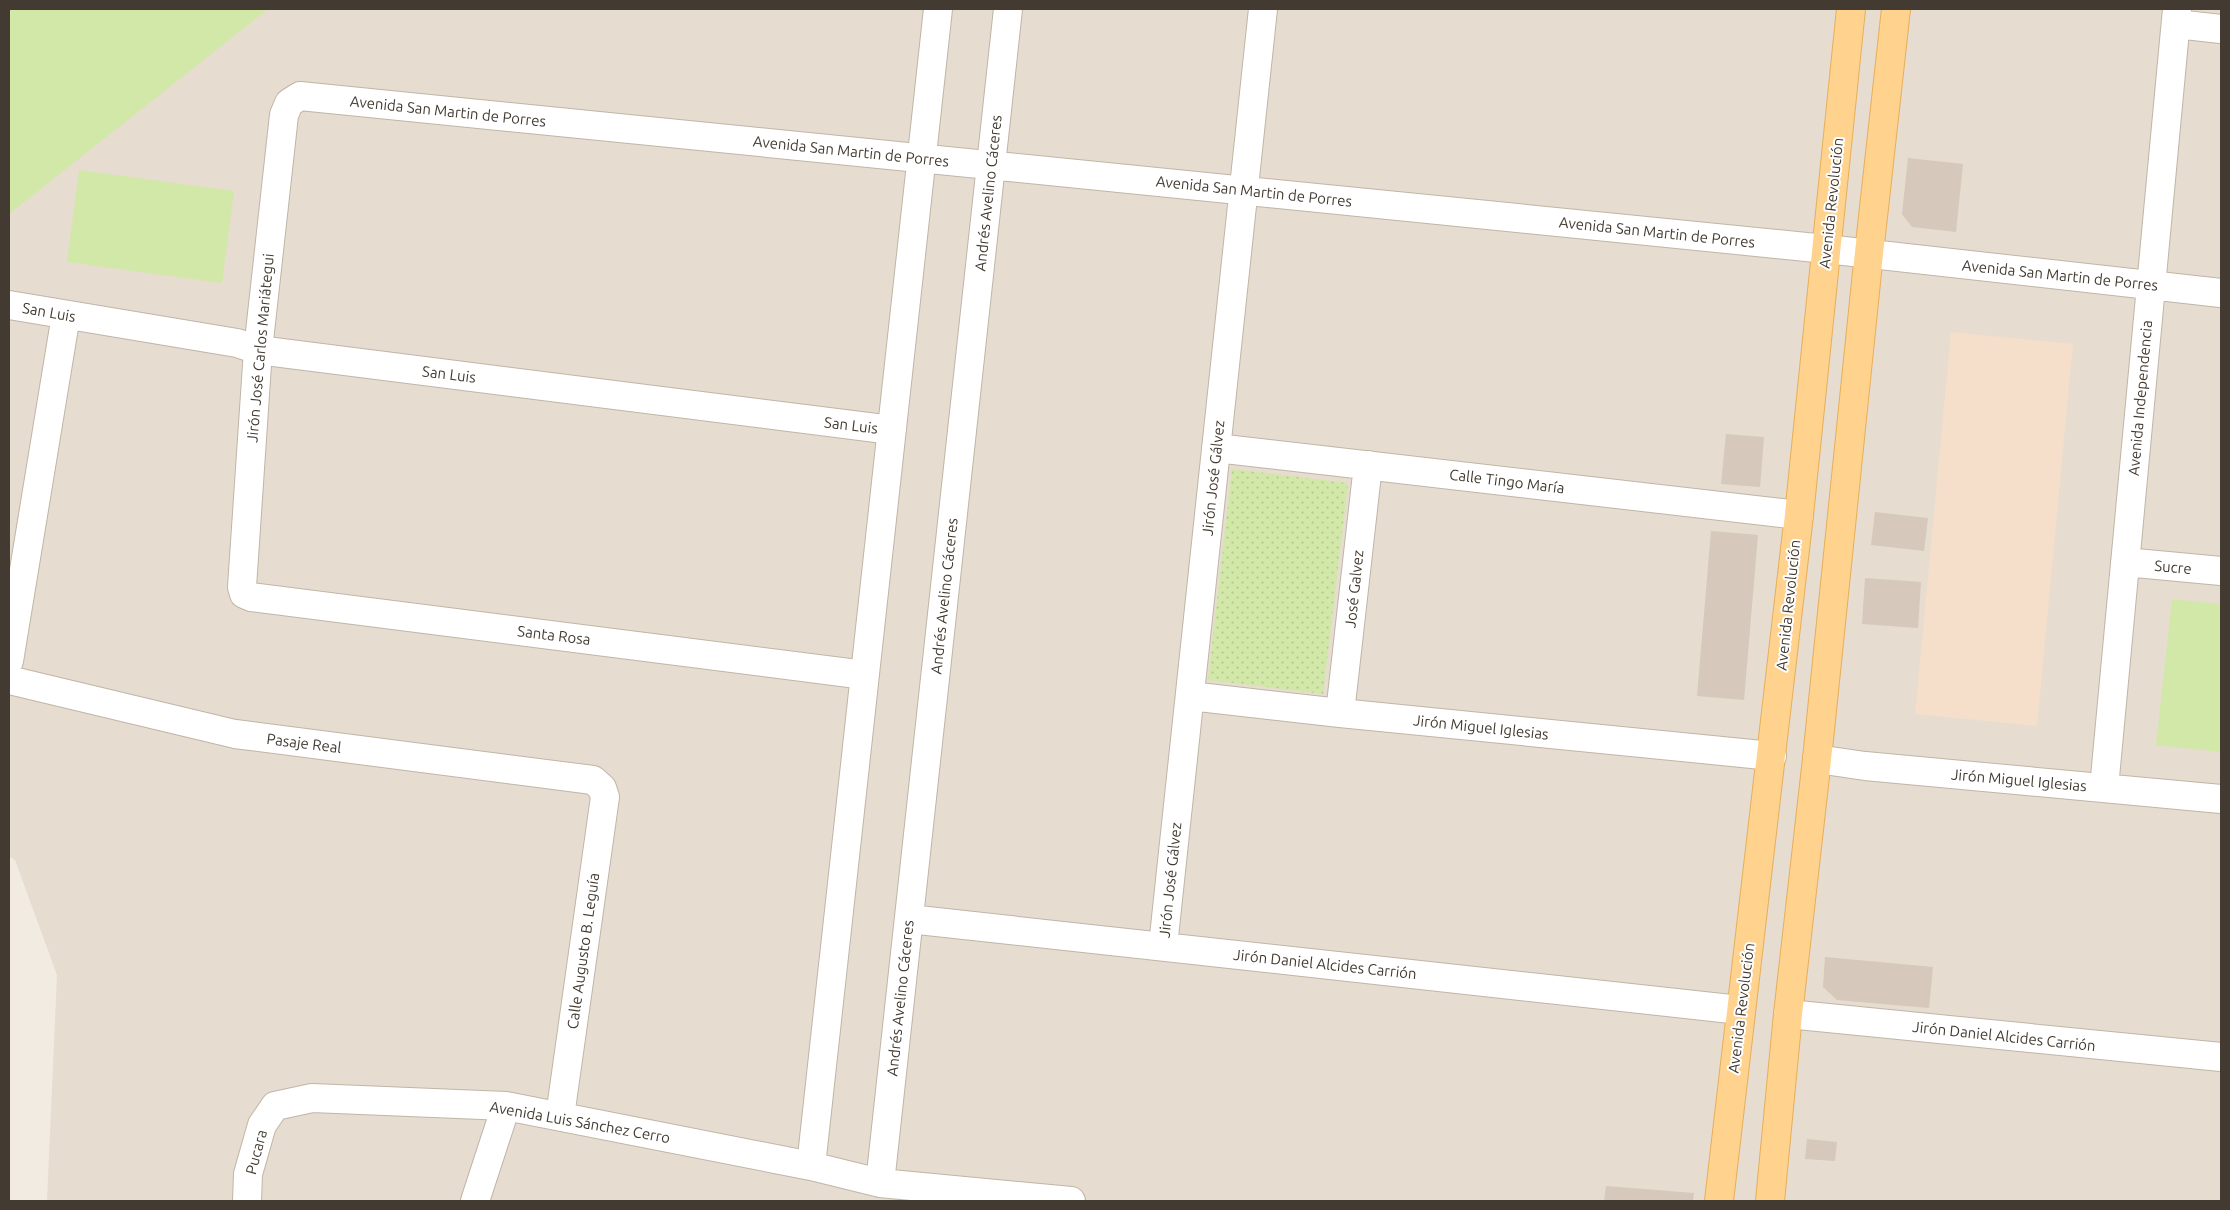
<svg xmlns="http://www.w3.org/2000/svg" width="2230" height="1210" font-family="Ubuntu,sans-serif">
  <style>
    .residential { fill: #e6dccf }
    .commercial { fill: #f5dfcb }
    .grass { fill: #d2e8a8 }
    .park { fill: url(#park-dots) }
    .building { fill: #d6c8ba }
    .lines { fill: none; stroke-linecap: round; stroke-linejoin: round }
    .minor-casing { stroke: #c0b5a7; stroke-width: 30 }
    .primary-casing { stroke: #e7ae5a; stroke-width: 30 }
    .minor { stroke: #fff; stroke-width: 28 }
    .primary { stroke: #ffd38d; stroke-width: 28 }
    .labels { text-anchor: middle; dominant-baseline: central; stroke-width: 4; stroke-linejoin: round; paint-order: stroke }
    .street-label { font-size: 15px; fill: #433b32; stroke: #fff }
  </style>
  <defs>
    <pattern id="park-dots" width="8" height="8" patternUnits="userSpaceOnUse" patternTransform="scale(1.25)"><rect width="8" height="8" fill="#d2e8a8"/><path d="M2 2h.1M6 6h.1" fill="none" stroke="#b6c891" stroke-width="1.8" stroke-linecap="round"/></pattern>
  </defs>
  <rect width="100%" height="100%" fill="#f2ebe1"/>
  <!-- residential -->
  <path class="residential" d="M 9,9 L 2221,9 L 2221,1201 L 47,1201 L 57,975 L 15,860 L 9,856 Z"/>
  <!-- commercial -->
  <path class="commercial" d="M 1951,332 L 2073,344 L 2037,726 L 1915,714 Z"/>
  <!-- grass -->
  <path class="grass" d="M 9,9 L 268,9 L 9,214 Z
    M 79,170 L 234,191 L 222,283 L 67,262 Z
    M 2172,599 L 2221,604 L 2221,752 L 2156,745 Z"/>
  <!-- park -->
  <path class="park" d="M 1232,469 L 1348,483 L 1323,694 L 1208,680 Z"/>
  <!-- building -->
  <path class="building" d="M 1908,158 L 1963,164 L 1956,232 L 1912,227 L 1902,214 Z
    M 1726,434 L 1764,437 L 1760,487 L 1721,484 Z
    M 1875,512 L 1928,518 L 1924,551 L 1871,545 Z
    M 1711,531 L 1758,535 L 1744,700 L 1697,696 Z
    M 1865,578 L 1921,582 L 1918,628 L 1862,624 Z
    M 1825,957 L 1933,967 L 1929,1008 L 1837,1000 L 1823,987 Z
    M 1807,1139 L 1837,1142 L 1835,1161 L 1805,1159 Z
    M 1606,1186 L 1694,1193 L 1693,1201 L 1604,1201 Z"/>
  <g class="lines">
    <defs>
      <path id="minor" d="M 2176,24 L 2221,29
        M 9,305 L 237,343 L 258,350 L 892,430
        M 1216,448 L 1799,515
        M 2125,562 L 2221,571
        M 9,661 L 66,315
        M 865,675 L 251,597 L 244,594 L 242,587 L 258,350 L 284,115 L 289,103 L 300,96 L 1826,249 L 2221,293
        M 9,680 L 235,734 L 593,780 L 602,788 L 605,797 L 560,1116
        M 1190,696 L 1340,713 L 1772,756
        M 1340,713 L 1368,465
        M 1817,759 L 1865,766 L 2221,799
        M 2104,788 L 2177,9
        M 909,919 L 1740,1010
        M 1163,946 L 1263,9
        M 1788,1014 L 2221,1057
        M 811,1166 L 938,9
        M 880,1183 L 1008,9
        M 247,1201 L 248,1174 L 262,1125 L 275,1106 L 312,1098 L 506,1106 L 811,1166 L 880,1183 L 1071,1201
        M 475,1201 L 506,1106"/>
      <path id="primary" d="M 1719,1201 L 1799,515 L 1851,9
        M 1770,1201 L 1788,1014 L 1817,759 L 1869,253 L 1896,9"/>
    </defs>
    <!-- minor casing -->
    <use href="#minor" class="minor-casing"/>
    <!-- primary casing -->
    <use href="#primary" class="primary-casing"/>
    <!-- minor -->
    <use href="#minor" class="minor"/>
    <!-- primary -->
    <use href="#primary" class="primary"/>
  </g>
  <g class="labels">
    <!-- street labels -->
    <g class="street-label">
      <text transform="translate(448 111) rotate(6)">Avenida San Martin de Porres</text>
      <text transform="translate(851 151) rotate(6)">Avenida San Martin de Porres</text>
      <text transform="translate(1254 191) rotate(6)">Avenida San Martin de Porres</text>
      <text transform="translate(988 193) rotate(-84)">Andrés Avelino Cáceres</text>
      <text transform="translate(1831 203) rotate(-84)">Avenida Revolución</text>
      <text transform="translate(1657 232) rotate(6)">Avenida San Martin de Porres</text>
      <text transform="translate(2060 275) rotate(6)">Avenida San Martin de Porres</text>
      <text transform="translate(49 312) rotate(10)">San Luis</text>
      <text transform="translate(260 348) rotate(-85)">Jirón José Carlos Mariátegui</text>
      <text transform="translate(449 374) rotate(7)">San Luis</text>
      <text transform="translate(2140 398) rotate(-85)">Avenida Independencia</text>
      <text transform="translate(851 425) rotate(7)">San Luis</text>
      <text transform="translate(1213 478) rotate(-84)">Jirón José Gálvez</text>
      <text transform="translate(1507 481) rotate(7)">Calle Tingo María</text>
      <text transform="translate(2173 567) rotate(5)">Sucre</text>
      <text transform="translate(1354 589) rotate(-84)">José Galvez</text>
      <text transform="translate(944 596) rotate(-84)">Andrés Avelino Cáceres</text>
      <text transform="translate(1788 605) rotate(-84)">Avenida Revolución</text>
      <text transform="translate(554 635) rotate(7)">Santa Rosa</text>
      <text transform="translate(1481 727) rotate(6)">Jirón Miguel Iglesias</text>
      <text transform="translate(304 743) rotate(7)">Pasaje Real</text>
      <text transform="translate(2019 780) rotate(5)">Jirón Miguel Iglesias</text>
      <text transform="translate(1170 880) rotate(-84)">Jirón José Gálvez</text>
      <text transform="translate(583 951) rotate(-82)">Calle Augusto B. Leguía</text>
      <text transform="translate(1325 964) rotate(6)">Jirón Daniel Alcides Carrión</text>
      <text transform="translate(900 998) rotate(-84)">Andrés Avelino Cáceres</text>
      <text transform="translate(1741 1008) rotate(-83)">Avenida Revolución</text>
      <text transform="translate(2004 1036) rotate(6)">Jirón Daniel Alcides Carrión</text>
      <text transform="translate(580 1122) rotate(10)">Avenida Luis Sánchez Cerro</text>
      <text transform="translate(256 1152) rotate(-75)">Pucara</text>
    </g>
  </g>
  <!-- border -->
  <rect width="2230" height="1210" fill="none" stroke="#433b32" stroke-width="20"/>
</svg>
